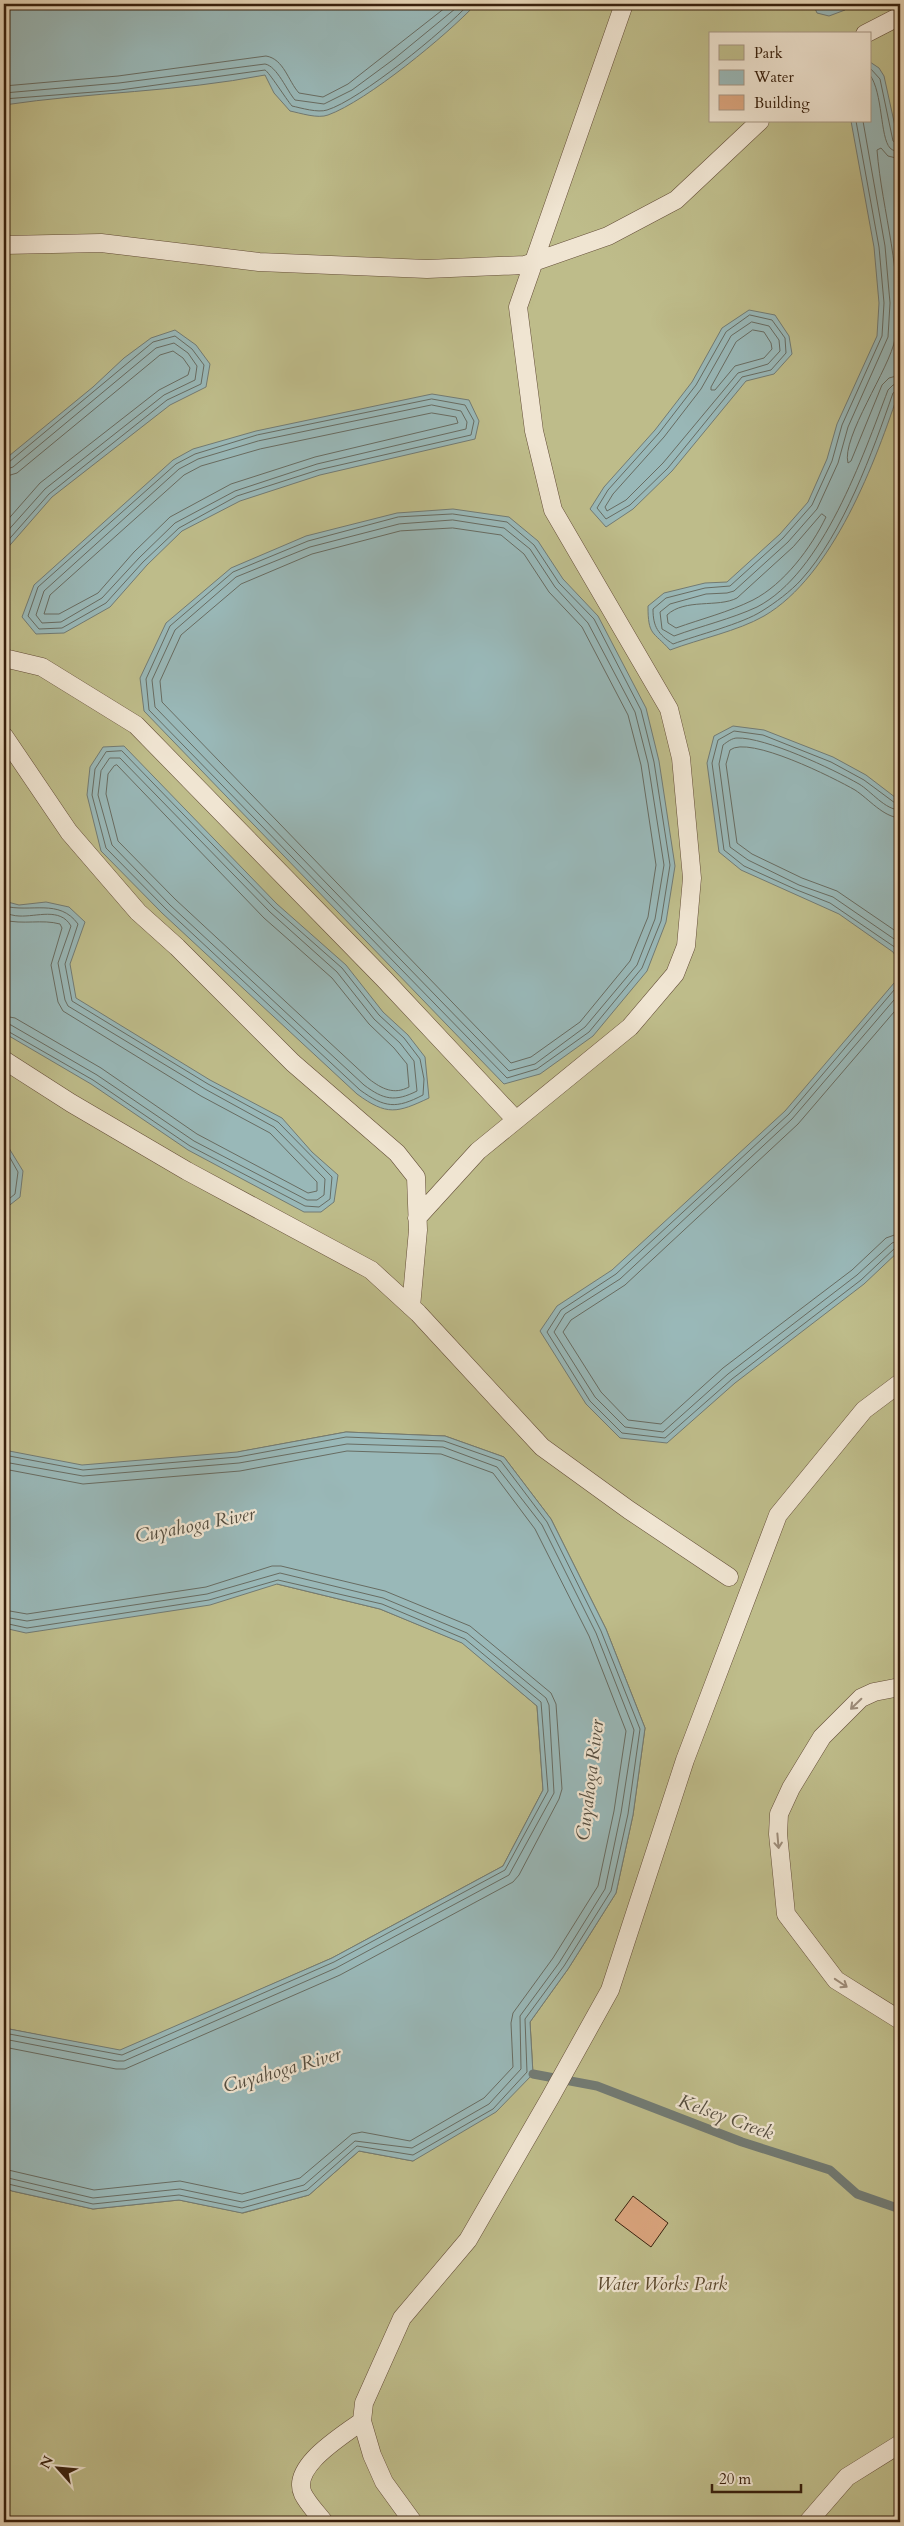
<svg xmlns="http://www.w3.org/2000/svg" width="904" height="2526" font-family="Cardo,serif">
  <style>
    .green { fill: #bebc8a; stroke: #7b6e4c; fill-rule: evenodd }
    .water { fill: #99b8b8; stroke: #727b74 }
    .lines { fill: none; stroke-linecap: round; stroke-linejoin: round }
    .shore { stroke: #686c62; stroke-width: 1 }
    .stream { stroke: #727b74; stroke-width: 9 }
    .building { fill: #dba57e; stroke: #38200d }
    .service-casing { stroke: #644e38; stroke-width: 19 }
    .service { stroke: #f0e5d2; stroke-width: 18 }
    .oneway { stroke: #9d8c79 }
    .labels { text-anchor: middle; dominant-baseline: central; stroke-width: 4.5; stroke-linejoin: round; paint-order: stroke }
    .park-label { font-size: 18px; font-style: italic; fill: #5a472c; stroke: #f0e5d2 }
    .water-label { font-size: 19px; font-style: italic; fill: #554e40; stroke: #f0e5d2 }
  </style>
  <rect width="100%" height="100%" fill="#e8d7b9"/>
  <filter id="stains"><feTurbulence type="fractalNoise" baseFrequency=".004" numOctaves="4"/><feColorMatrix values="0 0 0 0 .2 0 0 0 0 .09 0 0 0 0 .02 0 0 0 .5 -.17"/></filter>
  <radialGradient id="worn" r=".72"><stop offset=".6" stop-color="#630" stop-opacity="0"/><stop offset="1" stop-color="#630" stop-opacity=".3"/></radialGradient>
  <!-- green -->
  <path class="green" d="M 4,4 L 900,4 L 900,2522 L 4,2522 L 4,2187 L 12,2191 L 93,2209 L 179,2200 L 243,2213 L 309,2195 L 359,2151 L 413,2161 L 533,2074 L 530,2022 L 568,1969 L 616,1893 L 633,1815 L 645,1728 L 606,1629 L 551,1519 L 504,1457 L 445,1436 L 346,1432 L 238,1452 L 277,1584 L 380,1609 L 463,1643 L 537,1706 L 543,1790 L 503,1866 L 332,1958 L 120,2051 L 4,2028 ZM 710,34 L 870,34 L 870,121 L 710,121 Z"/>
  <!-- water -->
  <path class="water" d="M 4,4 L 476,4 C 447,35 367,101 328,115 C 318,119 300,113 290,111 L 274,93 L 265,75 C 178,92 91,92 4,105 Z
    M 813,4 L 848,4 L 845,10 L 829,16 L 817,13 Z
    M 870,62 L 879,68 L 884,76 L 900,149 L 900,388 C 876,461 833,576 764,616 C 738,631 699,639 670,650 C 653,631 648,636 648,606 L 664,593 L 705,583 L 727,582 L 780,534 L 808,502 L 827,459 L 837,424 L 877,336 L 879,303 L 874,247 L 851,121 L 870,121 Z
    M 749,310 L 775,315 L 789,336 L 792,354 L 774,374 L 746,381 L 672,471 L 633,509 L 606,527 L 590,509 L 604,487 L 655,430 L 692,382 L 722,328 Z
    M 175,330 L 196,345 L 210,364 L 206,387 L 170,405 L 52,497 L 4,552 L 4,460 L 93,387 L 124,358 L 151,338 Z
    M 432,394 L 469,400 L 479,421 L 475,439 L 320,475 L 240,501 L 182,531 L 147,565 L 110,607 L 64,633 L 36,634 L 22,617 L 34,585 L 173,460 L 193,449 L 256,431 Z
    M 453,509 L 509,517 L 538,541 L 563,579 L 598,616 L 646,708 L 659,761 L 675,866 L 666,922 L 647,971 L 593,1036 L 540,1074 L 504,1084 L 144,711 L 140,678 L 166,623 L 231,568 L 306,536 L 397,513 Z
    M 733,726 L 764,730 L 833,757 L 866,775 L 900,801 L 900,963 L 893,952 L 839,914 L 741,870 L 719,852 L 707,763 L 714,736 Z
    M 124,746 L 277,904 L 346,965 L 383,1012 L 408,1035 L 425,1057 L 429,1098 C 397,1113 387,1116 357,1094 L 162,913 L 101,851 L 87,795 L 90,767 L 103,747 Z
    M 4,901 L 19,905 L 46,902 L 69,907 L 85,922 L 70,964 L 76,998 L 210,1080 L 282,1118 L 312,1152 L 338,1175 L 334,1202 L 321,1212 L 304,1212 L 188,1150 L 91,1084 L 4,1033 Z
    M 900,976 L 900,1250 L 864,1284 L 735,1383 L 667,1443 L 620,1438 L 586,1404 L 540,1331 L 557,1306 L 612,1270 L 785,1111 Z
    M 4,1140 L 23,1171 L 20,1197 L 6,1208 L 4,1207 Z
    M 346,1432 L 445,1436 L 504,1457 L 551,1519 L 606,1629 L 645,1728 L 633,1815 L 616,1893 L 568,1969 L 530,2022 L 533,2074 L 496,2112 L 413,2161 L 359,2151 L 309,2195 L 242,2213 L 179,2200 L 93,2209 L 12,2191 L 4,2187 L 4,2028 L 120,2050 L 332,1958 L 503,1866 L 543,1790 L 537,1706 L 462,1643 L 380,1609 L 277,1584 L 210,1605 L 26,1633 L 4,1628 L 4,1450 L 82,1465 L 237,1452 Z"/>
  <g class="lines">
    <!-- shore -->
    <path class="shore" d="M 870,68 L 880,79 L 893,141 L 900,145
      M 870,75 C 883,93 880,137 890,148 C 893,151 896,151 900,152
      M 4,86 L 118,76 L 266,56 C 284,59 288,81 299,93 L 323,97 L 348,84 L 450,4
      M 4,93 L 119,83 L 265,64 C 277,66 287,91 295,100 L 324,104 L 352,90 L 394,59 L 461,4
      M 4,99 L 120,90 L 265,70 C 269,72 286,99 292,106 C 301,108 318,113 327,110 C 360,100 444,31 469,4
      M 856,121 L 879,247 L 884,303 L 882,336 L 842,425 L 832,461 L 812,505 L 783,538 L 730,586 L 705,588 L 666,598 L 653,609 C 653,627 658,634 673,644 C 697,635 742,624 762,611 C 775,603 791,591 801,580 C 843,534 873,451 893,393 L 900,389
      M 863,121 L 885,246 L 890,303 L 888,337 L 848,427 L 838,463 L 817,509 L 788,542 L 734,591 L 727,593 L 706,594 L 670,604 L 660,612 L 662,629 L 674,636 C 701,626 731,619 757,607 C 823,573 863,456 888,390 L 893,385 L 900,383
      M 900,159 L 888,156 L 881,148 L 877,150 C 882,212 904,275 895,339 C 890,368 841,438 848,463 L 851,461 L 882,385 L 889,378 L 900,375
      M 750,315 L 772,320 L 785,338 L 786,353 L 771,370 L 742,377 L 668,468 L 630,505 L 606,519 L 597,508 L 608,490 L 659,433 L 696,385 L 726,332 Z
      M 752,322 L 769,326 L 779,340 L 780,351 L 768,364 L 738,373 L 663,463 L 626,500 L 607,511 L 605,507 L 613,494 L 664,437 L 701,389 L 731,336 Z
      M 753,330 L 764,332 L 771,343 L 772,349 L 764,358 L 735,366 L 715,390 L 711,390 L 711,387 L 736,342 Z
      M 432,399 L 465,405 L 474,421 L 471,435 L 318,470 L 237,496 L 179,528 L 143,562 L 106,603 L 62,628 L 39,629 L 28,616 L 38,587 L 176,464 L 195,454 L 257,435 Z
      M 432,405 L 461,411 L 467,422 L 466,429 L 317,464 L 235,491 L 175,523 L 139,558 L 102,598 L 61,622 L 42,623 L 36,615 L 44,591 L 179,469 L 198,459 L 258,441 Z
      M 432,413 L 456,417 L 458,423 L 315,457 L 231,484 L 170,517 L 134,552 L 98,593 L 59,614 L 44,614 L 50,595 L 184,475 L 201,466 L 260,449 Z
      M 4,464 L 9,462 L 153,342 L 175,336 L 192,349 L 204,365 L 201,384 L 167,400 L 49,494 L 4,545
      M 4,470 L 13,467 L 156,348 L 174,343 L 188,353 L 197,366 L 195,380 L 164,395 L 45,489 L 4,535
      M 4,477 L 17,473 L 160,355 L 173,351 L 183,358 L 190,368 L 188,375 L 159,390 L 40,483 L 4,524
      M 453,514 L 507,522 L 534,545 L 559,583 L 594,619 L 641,710 L 654,762 L 670,865 L 661,921 L 642,968 L 589,1032 L 537,1069 L 507,1078 L 149,710 L 146,679 L 170,626 L 233,572 L 308,541 L 398,517 Z
      M 822,514 L 826,517 C 811,548 784,584 753,600 C 729,612 701,619 676,628 L 668,623 L 667,615 C 685,598 718,608 737,598 L 793,547 Z
      M 453,520 L 504,528 L 530,549 L 555,587 L 588,623 L 635,712 L 648,763 L 664,865 L 655,919 L 637,965 L 585,1027 L 535,1064 L 509,1071 L 155,707 L 152,680 L 175,630 L 236,577 L 310,547 L 399,524 Z
      M 453,528 L 501,535 L 524,554 L 549,592 L 582,627 L 628,715 L 641,765 L 656,865 L 648,917 L 630,961 L 580,1022 L 531,1057 L 511,1063 L 162,702 L 160,681 L 181,635 L 241,584 L 312,554 L 400,531 Z
      M 122,751 L 274,908 L 342,968 L 379,1015 L 404,1038 L 420,1059 L 424,1079 L 423,1095 C 396,1109 385,1108 360,1090 L 166,909 L 106,848 L 92,795 L 95,769 L 106,752 Z
      M 110,758 L 120,758 L 270,912 L 337,972 L 374,1019 L 400,1043 L 414,1061 L 417,1091 C 395,1102 384,1100 364,1085 L 170,905 L 112,845 L 98,795 L 101,771 Z
      M 117,765 L 264,918 L 332,978 L 369,1024 L 394,1048 L 407,1064 L 409,1087 C 394,1095 382,1089 369,1079 L 175,899 L 118,841 L 106,794 L 108,774 L 114,766 Z
      M 900,804 L 895,803 L 864,780 L 831,762 L 763,735 L 734,731 L 718,740 L 712,763 L 724,850 L 744,866 L 797,890 L 830,903 L 896,948 L 900,953
      M 900,810 C 885,810 871,791 859,784 C 833,769 765,737 737,738 C 732,738 727,742 723,745 L 719,764 L 730,847 L 748,860 L 799,885 L 833,897 L 900,943
      M 900,818 C 883,817 869,799 855,790 C 834,778 749,735 730,750 L 726,764 L 737,843 L 752,854 L 802,878 L 837,891 L 900,934
      M 4,906 C 31,913 59,898 78,924 L 65,964 L 72,1001 L 208,1084 L 278,1122 L 332,1177 L 330,1199 L 319,1207 L 305,1206 L 190,1146 L 93,1080 L 4,1029
      M 4,913 C 9,914 14,916 19,916 C 37,917 60,907 71,926 L 58,963 L 65,1000 L 68,1006 L 205,1089 L 274,1127 L 325,1179 L 324,1195 L 317,1200 L 307,1200 L 194,1141 L 97,1075 L 11,1025 L 4,1023
      M 4,920 C 23,925 42,919 60,924 L 62,928 L 51,965 L 58,1002 L 63,1011 L 201,1096 L 270,1133 L 317,1182 L 317,1191 L 308,1193 L 197,1134 L 101,1068 L 15,1018 L 4,1016
      M 900,983 L 789,1114 L 616,1274 L 561,1310 L 547,1332 L 590,1401 L 622,1433 L 665,1438 L 732,1379 L 861,1280 L 895,1248 L 900,1247
      M 900,993 L 792,1119 L 620,1279 L 565,1314 L 554,1332 L 595,1397 L 625,1427 L 663,1432 L 728,1374 L 857,1275 L 892,1243 L 900,1240
      M 900,1005 L 798,1124 L 625,1285 L 571,1320 L 563,1332 L 601,1392 L 628,1420 L 661,1424 L 723,1368 L 852,1270 L 886,1238 L 900,1233
      M 4,1147 L 18,1172 L 15,1194 L 4,1203
      M 4,1455 L 83,1470 L 238,1457 L 346,1437 L 444,1441 L 501,1461 L 547,1522 L 601,1631 L 640,1729 L 628,1814 L 611,1891 L 564,1966 L 525,2019 L 527,2072 L 493,2109 L 413,2155 L 357,2146 L 307,2190 L 242,2208 L 179,2195 L 93,2204 L 4,2183
      M 4,1462 L 83,1476 L 239,1463 L 347,1444 L 443,1447 L 497,1467 L 542,1525 L 596,1633 L 634,1730 L 621,1813 L 605,1889 L 559,1963 L 520,2016 L 521,2069 L 489,2104 L 412,2148 L 355,2141 L 304,2185 L 242,2202 L 180,2189 L 93,2198 L 4,2177
      M 4,1469 L 83,1484 L 240,1471 L 347,1451 L 441,1454 L 493,1473 L 535,1529 L 589,1636 L 626,1731 L 614,1811 L 598,1886 L 553,1958 L 513,2013 L 511,2023 L 513,2067 L 484,2098 L 410,2141 L 362,2132 L 352,2134 L 300,2178 L 242,2194 L 180,2181 L 94,2190 L 4,2169
      M 4,1610 L 27,1614 L 206,1587 L 272,1566 L 281,1566 L 385,1591 L 470,1626 L 551,1693 L 556,1704 L 562,1789 L 559,1799 L 519,1875 L 513,1882 L 340,1975 L 125,2069 L 116,2069 L 4,2047
      M 4,1617 L 27,1621 L 207,1594 L 280,1573 L 383,1598 L 467,1633 L 546,1698 L 549,1705 L 554,1793 L 509,1875 L 336,1968 L 124,2061 L 117,2061 L 4,2039
      M 4,1623 L 27,1628 L 209,1600 L 278,1580 L 382,1604 L 465,1639 L 541,1702 L 548,1791 L 505,1870 L 334,1962 L 122,2055 L 4,2033"/>
    <!-- stream -->
    <path class="stream" d="M 533,2074 L 597,2086 L 742,2142 L 830,2170 L 857,2194 L 900,2209"/>
  </g>
  <!-- building -->
  <path class="building" d="M 633,2196 L 668,2223 L 651,2247 L 615,2220 Z"/>
  <g class="lines">
    <defs>
      <path id="service" d="M 865,34 L 900,16
        M 4,245 L 101,243 L 259,262 L 427,269 L 525,265 L 608,236 L 676,200 L 760,121
        M 4,658 L 42,667 L 136,725 L 385,980 L 516,1120
        M 4,736 L 69,832 L 138,912 L 177,947 L 293,1063 L 397,1153 L 416,1177 L 418,1230 L 411,1307
        M 4,1060 L 71,1103 L 187,1171 L 371,1270 L 418,1313 L 542,1447 L 629,1510 L 729,1577
        M 417,1218 L 478,1151 L 630,1027 L 675,974 L 686,946 L 692,878 L 681,758 L 669,709 L 553,510 L 534,431 L 518,307 L 624,4
        M 900,1687 L 874,1692 L 861,1698 L 822,1737 L 791,1788 L 779,1814 L 778,1834 L 786,1914 L 836,1980 L 900,2020
        M 324,2522 C 317,2513 308,2504 303,2494 C 290,2466 344,2435 362,2421
        M 413,2522 L 384,2482 L 372,2455 L 362,2421 L 364,2403 L 402,2318 L 468,2240 L 550,2098 L 610,1990 L 685,1760 L 778,1515 L 864,1410 L 900,1383
        M 808,2522 L 847,2477 L 900,2444"/>
    </defs>
    <!-- service casing -->
    <use href="#service" class="service-casing"/>
    <!-- service -->
    <use href="#service" class="service"/>
  </g>
  <!-- one-way arrows -->
  <defs><path id="oneway-shaft" d="M-6 0H5M1.5-3L5.5 0L1.5 3" fill="none" stroke-width="1.6" stroke-linecap="round" stroke-linejoin="round" transform="scale(1.25)"/></defs>
  <g class="oneway">
    <use href="#oneway-shaft" transform="translate(856 1704) rotate(136)"/>
    <use href="#oneway-shaft" transform="translate(778 1841) rotate(85)"/>
    <use href="#oneway-shaft" transform="translate(841 1983) rotate(34)"/>
  </g>
  <g class="labels">
    <!-- park labels -->
    <g class="park-label">
      <text x="662" y="2284">Water Works Park</text>
    </g>
    <!-- water labels -->
    <g class="water-label">
      <text transform="translate(195 1525) rotate(-11)">Cuyahoga River</text>
      <text transform="translate(590 1780) rotate(-83)">Cuyahoga River</text>
      <text transform="translate(282 2070) rotate(-16)">Cuyahoga River</text>
      <text transform="translate(726 2117) rotate(20)">Kelsey Creek</text>
    </g>
  </g>
  <!-- margin -->
  <rect width="904" height="2526" fill="none" stroke="#e8d7b9" stroke-width="20"/>
  <rect x="5" y="5" width="894" height="2516" fill="none" stroke="#38200d" stroke-width="2.5"/>
  <rect x="10" y="10" width="884" height="2506" fill="none" stroke="#38200d"/>
  <!-- legend -->
  <rect x="709" y="32" width="162" height="90" fill="#f0e5d2" stroke="#a69683"/>
  <rect x="719" y="45" width="25" height="15" fill="#bebc8a" stroke="#a69683"/>
  <text x="754" y="58" font-size="15" fill="#38200d">Park</text>
  <rect x="719" y="70" width="25" height="15" fill="#99b8b8" stroke="#a69683"/>
  <text x="754" y="82" font-size="15" fill="#38200d">Water</text>
  <rect x="719" y="95" width="25" height="15" fill="#dba57e" stroke="#a69683"/>
  <text x="754" y="108" font-size="15" fill="#38200d">Building</text>
  <!-- north arrow -->
  <g transform="translate(58 2468) rotate(297)" stroke="#f0e5d2" stroke-width="4" paint-order="stroke">
  <path d="M0-4L9 19L0 12L-9 19Z" fill="#38200d"/>
  <text y="-8" font-size="14" font-weight="bold" text-anchor="middle" fill="#38200d">N</text>
  </g>
  <!-- scale -->
  <path d="M712 2484v8h89v-8" fill="none" stroke="#38200d" stroke-width="2.5"/>
  <text x="719" y="2484" font-size="15" fill="#38200d" stroke="#f0e5d2" stroke-width="4" paint-order="stroke">20 m</text>
  <rect width="100%" height="100%" filter="url(#stains)"/>
  <rect width="100%" height="100%" fill="url(#worn)"/>
</svg>
